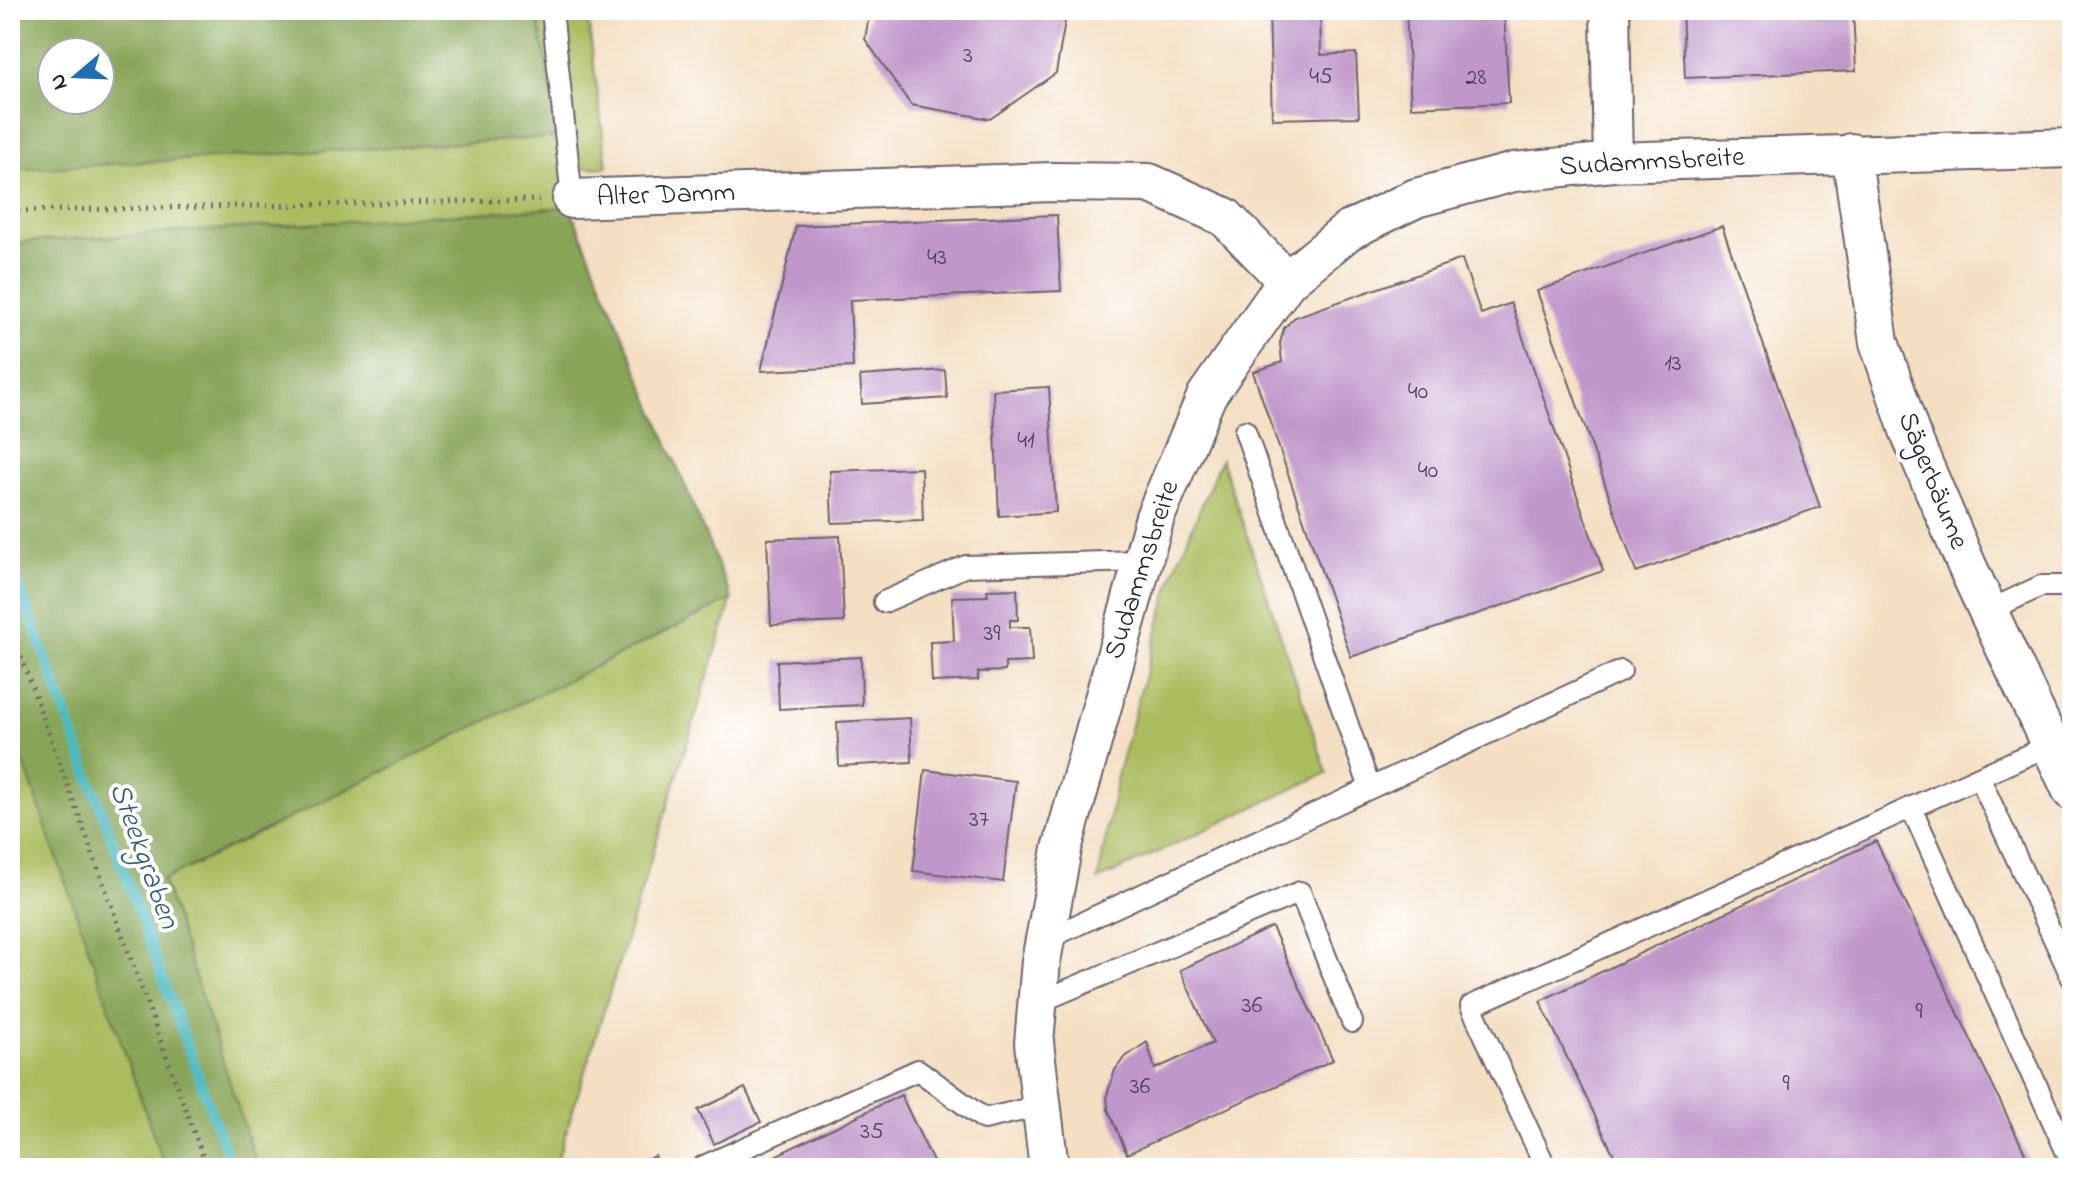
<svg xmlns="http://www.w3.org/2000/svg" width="2082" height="1178" font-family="'Indie Flower',sans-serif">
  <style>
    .green { fill: #abbc5f; stroke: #666f4d; stroke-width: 2 }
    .forest { fill: #88a456; stroke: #556348; stroke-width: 2; fill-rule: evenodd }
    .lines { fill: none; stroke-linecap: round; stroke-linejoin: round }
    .stream { stroke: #4bbac2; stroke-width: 10 }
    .building { fill: #c097ca }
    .lane-casing { stroke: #6c646b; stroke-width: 24 }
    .street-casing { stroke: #6c646b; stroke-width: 42 }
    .path { stroke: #6c646b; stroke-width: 5; stroke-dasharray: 2 6; stroke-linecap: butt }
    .lane { stroke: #fff; stroke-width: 20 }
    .street { stroke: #fff; stroke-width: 38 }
    .labels { text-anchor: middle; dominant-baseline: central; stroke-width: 8; stroke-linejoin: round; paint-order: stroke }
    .number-label { font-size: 24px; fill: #4a3f5f }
    .street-label { font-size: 28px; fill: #22223b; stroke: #fff }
    .water-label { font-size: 30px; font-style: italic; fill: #325f71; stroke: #fff }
  </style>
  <rect width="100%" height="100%" fill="#fff"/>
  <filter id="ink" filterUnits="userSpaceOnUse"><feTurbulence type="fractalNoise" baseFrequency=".0125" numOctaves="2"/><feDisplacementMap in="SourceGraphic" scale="16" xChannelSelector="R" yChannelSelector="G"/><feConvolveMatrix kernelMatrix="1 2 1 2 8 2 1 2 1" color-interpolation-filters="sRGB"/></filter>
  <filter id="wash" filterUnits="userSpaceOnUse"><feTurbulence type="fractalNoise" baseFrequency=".006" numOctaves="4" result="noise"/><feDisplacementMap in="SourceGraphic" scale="32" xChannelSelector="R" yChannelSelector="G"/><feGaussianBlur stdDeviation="1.8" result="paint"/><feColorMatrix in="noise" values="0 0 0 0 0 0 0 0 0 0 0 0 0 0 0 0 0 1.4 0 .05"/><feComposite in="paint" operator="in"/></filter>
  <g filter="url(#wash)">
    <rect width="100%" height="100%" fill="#f4dfc3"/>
    <!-- green -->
    <path class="green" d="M 536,10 L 587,10 L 607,167 L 566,169 L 570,207 L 10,243 L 10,170 L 561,137 Z
      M 1221,459 L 1327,773 L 1098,880 L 1118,772 L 1174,571 Z
      M 10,509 L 235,1168 L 10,1168 Z
      M 732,599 L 557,1161 L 540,1168 L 258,1168 L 162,881 Z"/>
    <!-- forest -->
    <path class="forest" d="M 10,10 L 536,10 L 562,137 L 10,170 ZM 52,52 L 100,52 L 100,100 L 52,100 Z
      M 570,207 L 732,599 L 163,880 L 258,1168 L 165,1168 L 10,723 L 10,243 Z"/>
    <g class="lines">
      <!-- stream -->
      <path class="stream" d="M 10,560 L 232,1168"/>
    </g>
    <g id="blocks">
      <!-- building -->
      <path class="building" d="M 870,10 L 1067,10 L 1056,73 L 990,119 L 911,105 L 865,39 Z
        M 1269,10 L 1320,10 L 1321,55 L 1356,53 L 1359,117 L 1272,119 Z
        M 1406,10 L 1504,10 L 1509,103 L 1411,107 Z
        M 1682,10 L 1853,10 L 1856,71 L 1685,78 Z
        M 1057,215 L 1061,291 L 850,300 L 853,367 L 761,371 L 796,226 Z
        M 1722,226 L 1820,507 L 1636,572 L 1537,291 Z
        M 1462,259 L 1481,314 L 1511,303 L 1603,571 L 1351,657 L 1253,372 L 1282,362 L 1280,343 L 1284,328 L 1295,317 Z
        M 945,370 L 947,398 L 862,404 L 860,376 Z
        M 1049,387 L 1056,512 L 999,516 L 993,390 Z
        M 921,468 L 923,520 L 832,523 L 830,471 Z
        M 840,536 L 844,622 L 771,625 L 767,539 Z
        M 1017,589 L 1018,620 L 1010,620 L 1010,627 L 1030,627 L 1032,662 L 1005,663 L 1005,671 L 978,672 L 978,680 L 932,682 L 930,642 L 954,641 L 952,597 L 988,596 L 987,590 Z
        M 861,657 L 862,705 L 779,709 L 777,661 Z
        M 910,718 L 912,762 L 839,766 L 837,722 Z
        M 925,770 L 1016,781 L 1003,882 L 913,871 Z
        M 1876,841 L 2032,1168 L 1620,1168 L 1540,1001 Z
        M 1272,927 L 1333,1060 L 1127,1154 L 1108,1109 L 1107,1095 L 1115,1070 L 1124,1058 L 1147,1042 L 1155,1069 L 1213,1043 L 1180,970 Z
        M 745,1088 L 761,1122 L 714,1144 L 698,1110 Z
        M 901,1095 L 936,1168 L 750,1168 Z
        M 655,1156 L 661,1168 L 629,1168 Z"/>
    </g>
  </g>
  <g filter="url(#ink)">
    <use href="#blocks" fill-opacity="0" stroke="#6c646b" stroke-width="2"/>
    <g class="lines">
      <defs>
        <path id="lane" d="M 552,10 L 572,199
          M 1245,431 L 1370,788
          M 884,602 L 966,566 L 1142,561
          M 1988,611 L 2041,586 L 2072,586
          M 1979,777 L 2072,978
          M 1911,807 L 2072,1164
          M 1045,940 L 1621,671
          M 1037,1003 L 1300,892 L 1352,1022
          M 704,1166 L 918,1070 L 984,1119 L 1040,1106
          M 1546,1168 L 1471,1006 L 2050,745"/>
        <path id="street" d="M 1610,10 L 1613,162
          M 1851,153 L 1879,342 L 1910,433 L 1967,566 L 2072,791
          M 572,199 L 1053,182 L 1149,183 L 1225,217 L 1287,281
          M 1049,1168 L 1034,1043 L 1041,961 L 1062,849 L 1155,517 L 1207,395 L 1287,281 L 1348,231 L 1416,198 L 1514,172 L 1613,162 L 2072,148"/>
      </defs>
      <!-- lane casing -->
      <use href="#lane" class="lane-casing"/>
      <!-- street casing -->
      <use href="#street" class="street-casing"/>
      <!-- path -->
      <path class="path" d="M 10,211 L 539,200
        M 10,627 L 207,1168"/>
      <!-- lane -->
      <use href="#lane" class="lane"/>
      <!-- street -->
      <use href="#street" class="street"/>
    </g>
  </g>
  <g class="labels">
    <!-- number labels -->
    <g class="number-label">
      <text x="968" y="56">3</text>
      <text x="1321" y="77">45</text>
      <text x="1476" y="78">28</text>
      <text x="937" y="258">43</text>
      <text x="1673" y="364">13</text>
      <text x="1418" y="392">40</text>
      <text x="1026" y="441">41</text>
      <text x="1428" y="471">40</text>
      <text x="992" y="634">39</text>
      <text x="979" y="820">37</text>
      <text x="1252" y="1006">36</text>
      <text x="1919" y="1012">9</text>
      <text x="1786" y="1084">9</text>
      <text x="1140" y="1087">36</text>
      <text x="872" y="1132">35</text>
    </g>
    <!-- street labels -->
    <g class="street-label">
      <text transform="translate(1652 163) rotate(-3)">Sudammsbreite</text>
      <text transform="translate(666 196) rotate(-2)">Alter Damm</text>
      <text transform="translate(1932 481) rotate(68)">Sägerbäume</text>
      <text transform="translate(1143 570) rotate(-72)">Sudammsbreite</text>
    </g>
    <!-- water labels -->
    <g class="water-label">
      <text transform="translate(143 856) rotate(70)">Steekgraben</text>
    </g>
  </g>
  <!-- margin -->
  <rect width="2082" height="1178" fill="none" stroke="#fff" stroke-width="40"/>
  <!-- north arrow -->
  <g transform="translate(76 76) rotate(251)"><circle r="38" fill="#ffffff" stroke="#a7a7b1" stroke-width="2"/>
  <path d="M0-6L14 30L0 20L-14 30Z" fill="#1f6fb2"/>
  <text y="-12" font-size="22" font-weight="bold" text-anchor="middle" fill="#22223b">N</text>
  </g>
</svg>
